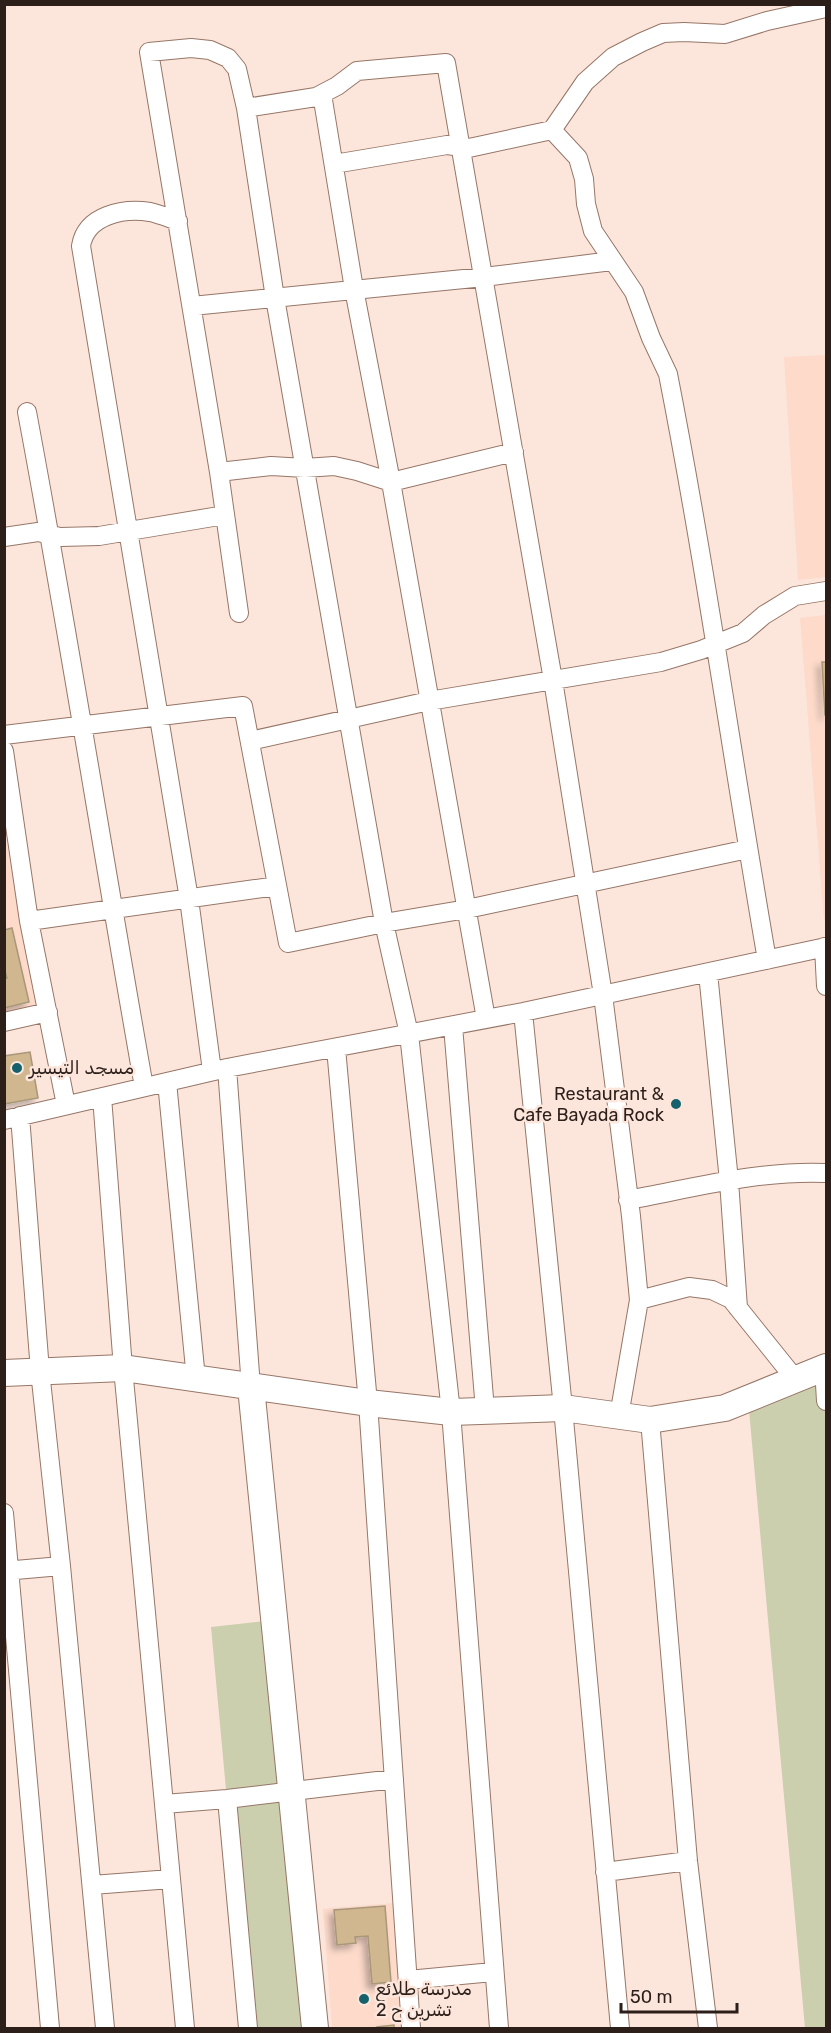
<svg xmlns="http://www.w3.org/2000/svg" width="831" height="2033" font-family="Rubik,'Noto Sans Arabic',sans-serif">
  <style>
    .built { fill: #fddaca }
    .green { fill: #cbcfae }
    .building { fill: #d0b790; stroke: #a9977a; stroke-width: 1.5; filter: url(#shadow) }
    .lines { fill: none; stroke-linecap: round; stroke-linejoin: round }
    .street-casing { stroke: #967667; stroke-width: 20 }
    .secondary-casing { stroke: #967667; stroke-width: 28 }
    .street { stroke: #fff; stroke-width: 18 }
    .secondary { stroke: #fff; stroke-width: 26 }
    .poi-dot { fill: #14616c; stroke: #fce6dc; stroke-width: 2 }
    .labels { text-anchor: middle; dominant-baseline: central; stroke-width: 5; stroke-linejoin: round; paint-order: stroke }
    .poi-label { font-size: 18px; fill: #2c1f19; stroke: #fce6dc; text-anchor: start }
  </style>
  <defs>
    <filter id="shadow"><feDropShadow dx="-4.5" dy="4.5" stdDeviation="3" flood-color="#0004"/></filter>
  </defs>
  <rect width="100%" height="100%" fill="#fce6dc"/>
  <!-- built -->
  <path class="built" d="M 826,355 L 826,577 L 798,580 L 784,357 Z
    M 826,615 L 826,920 L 824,921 L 800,618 Z
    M 4,829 L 39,1011 L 4,1018 Z
    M 395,1903 L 405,2028 L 332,2028 L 323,1909 Z"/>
  <!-- green -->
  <path class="green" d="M 824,1367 L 826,1401 L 826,2028 L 805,2028 L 748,1399 Z
    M 274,1620 L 315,2028 L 248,2028 L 211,1627 Z"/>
  <!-- building -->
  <path class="building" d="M 822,662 L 826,662 L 826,715 L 825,715 Z
    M 12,928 L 29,1002 L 4,1008 L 4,978 L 7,978 L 4,968 L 4,930 Z
    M 30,1052 L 38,1098 L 4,1104 L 4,1056 Z
    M 385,1906 L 391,1982 L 372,1984 L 368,1936 L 355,1937 L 356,1943 L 337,1945 L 334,1910 Z
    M 394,2025 L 394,2028 L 377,2028 L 377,2027 Z"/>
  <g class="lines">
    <defs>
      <path id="street" d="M 322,94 L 354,289 L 391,482 L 486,1019
        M 246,108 L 316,97 L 337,86 L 357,71 L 446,63 L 553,680 L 603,995 L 631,1216 L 639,1300 L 619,1416
        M 552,130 L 578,158 L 584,179 L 586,204 L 593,231 L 634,292 L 651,338 L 668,374 C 706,568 733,764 767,960
        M 334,164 L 447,145 L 469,148 L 552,130 L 585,82 L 613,57 L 642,42 L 663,33 L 684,32 L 725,34 L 767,21 L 826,8
        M 178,221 C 169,218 159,214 150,212 C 123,208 86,215 81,246 L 189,899 L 212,1071
        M 192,306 L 484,277 L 612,261
        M 27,412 C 69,636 104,862 144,1087
        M 219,472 L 271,466 L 305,468 L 334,466 L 357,471 L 391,482 L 514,452
        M 4,537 L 38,532 L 60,537 L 99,536 L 225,515
        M 239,613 L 219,472 L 149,52 L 191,48 L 210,50 L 228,58 L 237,69 L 246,108 L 275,298 L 384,923 L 409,1034 L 451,1412 L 499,2028
        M 4,735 L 243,706 L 288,943 L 384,923 L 467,909 L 748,849
        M 250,741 L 429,701 L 661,662 L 701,650 L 743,633 L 764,615 L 795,596 L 826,591
        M 4,751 L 29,921 L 66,1105
        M 29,921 L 277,886
        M 824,947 L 826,986
        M 708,973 L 729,1181 L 738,1308
        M 523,1012 L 563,1408 L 620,2028
        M 4,1022 L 48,1012
        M 453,1026 L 485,1410
        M 336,1048 L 368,1403 L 411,2028
        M 227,1068 L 251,1387
        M 167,1082 L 196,1379
        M 102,1097 L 123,1368 L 185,2028
        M 20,1116 L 40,1371 L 61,1566 L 105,2028
        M 4,1120 L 227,1068 L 523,1012 L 826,947
        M 628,1200 C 694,1188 760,1170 826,1173
        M 639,1300 L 689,1287 L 712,1290 L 731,1299 L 796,1380
        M 824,1367 L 826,1401
        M 650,1420 L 688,1861 L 708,2028
        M 4,1513 L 50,2028
        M 4,1571 L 61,1566
        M 227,1799 L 248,2028
        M 164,1804 L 227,1799 L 394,1779
        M 605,1872 L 688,1861
        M 92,1885 L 171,1879
        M 408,1980 L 493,1972"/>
      <path id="secondary" d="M 4,1373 L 123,1368 L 368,1403 L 451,1412 L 563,1408 L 650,1420 L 725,1408 L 826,1367
        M 251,1387 L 315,2028"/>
    </defs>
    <!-- street casing -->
    <use href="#street" class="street-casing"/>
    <!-- secondary casing -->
    <use href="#secondary" class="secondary-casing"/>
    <!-- street -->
    <use href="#street" class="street"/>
    <!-- secondary -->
    <use href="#secondary" class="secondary"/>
  </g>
  <!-- markers -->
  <g class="poi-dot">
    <circle cx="17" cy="1068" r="6"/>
    <circle cx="676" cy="1104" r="6"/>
    <circle cx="364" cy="1999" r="6"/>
  </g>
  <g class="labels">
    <!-- poi labels -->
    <g class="poi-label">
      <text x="29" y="1068">مسجد التيسير</text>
      <text x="664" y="1094" text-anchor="end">Restaurant &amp;<tspan x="664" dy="21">Cafe Bayada Rock</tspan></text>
      <text x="376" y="1989">مدرسة طلائع<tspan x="376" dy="21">تشرين ح 2</tspan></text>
    </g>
  </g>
  <!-- border -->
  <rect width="831" height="2033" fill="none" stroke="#2c1f19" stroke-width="12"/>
  <!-- scale -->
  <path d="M621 2003v9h116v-9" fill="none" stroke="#2c1f19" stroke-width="3"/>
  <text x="630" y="2003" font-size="18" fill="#2c1f19" stroke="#fce6dc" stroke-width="4.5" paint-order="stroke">50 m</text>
</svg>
